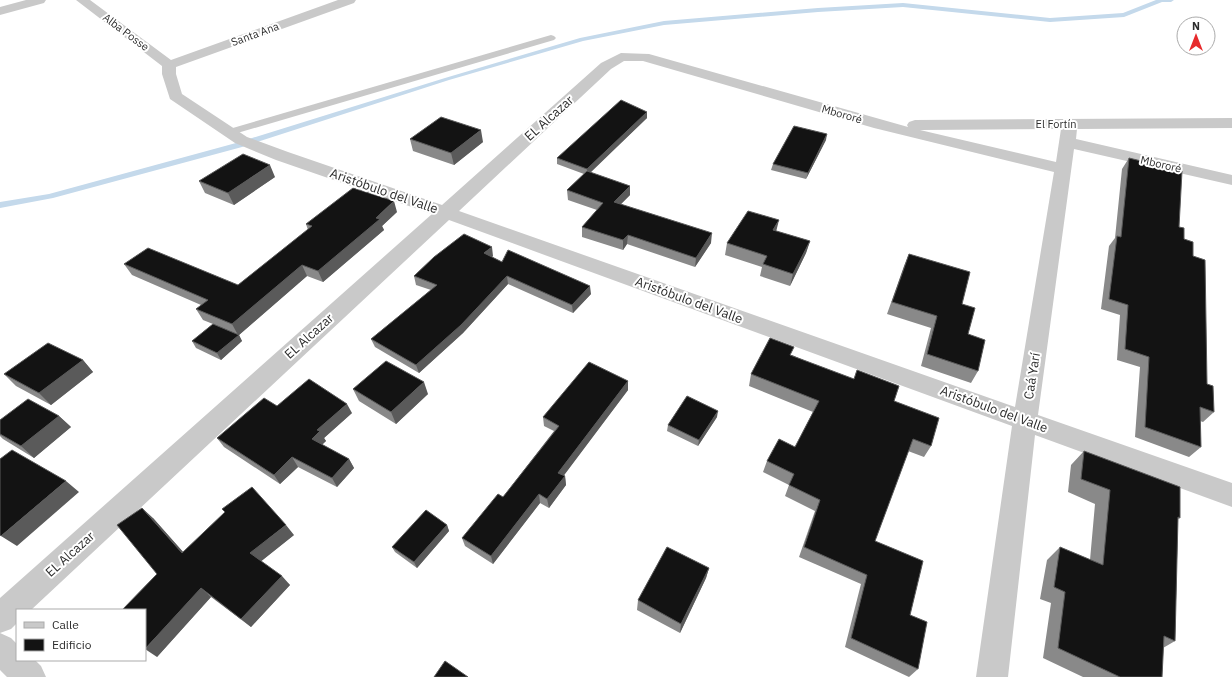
<svg xmlns="http://www.w3.org/2000/svg" width="1232" height="677" font-family="'IBM Plex Sans',sans-serif">
  <style>
    .lines { fill: none; stroke-linecap: round; stroke-linejoin: round }
    .stream { fill: #c4d9eb; fill-rule: evenodd }
    .service { fill: #c9c9c9; fill-rule: evenodd }
    .minor { fill: #c9c9c9; fill-rule: evenodd }
    .wall { fill: #898989 }
    .shaded-wall { fill: #5a5a5a }
    .building { fill: #131313; stroke: #5a5a5a }
    .labels { text-anchor: middle; dominant-baseline: central; stroke-width: 4; stroke-linejoin: round; paint-order: stroke }
    .far-street-label { font-size: 11px; fill: #2c2c2c; stroke: #fff }
    .street-label { font-size: 13px; fill: #2c2c2c; stroke: #fff }
  </style>
  <rect width="100%" height="100%" fill="#fff"/>
  <g class="lines">
    <!-- stream -->
    <path class="stream" d="M 1156,0 L 1174,0 L 1171,2 L 1162,2 L 1124,17 L 1050,22 L 903,7 L 818,12 L 664,25 L 583,41 L 449,80 L 242,147 L 53,198 L 0,208 L 0,202 L 49,194 L 236,143 L 445,78 L 580,38 L 664,21 L 818,8 L 903,3 L 1050,18 L 1123,13 Z"/>
    <!-- service -->
    <path class="service" d="M 551,35 L 554,36 L 556,38 L 554,40 L 234,134 L 230,135 L 225,132 L 226,130 Z"/>
    <!-- minor -->
    <path class="minor" d="M 26,0 L 46,0 L 44,3 L 0,15 L 0,7 Z
      M 76,0 L 90,0 L 171,60 L 338,0 L 356,0 L 354,3 L 176,67 L 176,74 L 182,94 L 247,137 L 288,152 L 442,205 L 601,63 L 621,53 L 649,54 L 908,127 L 907,125 L 909,122 L 915,120 L 1232,118 L 1232,128 L 1077,129 L 1076,139 L 1232,175 L 1232,185 L 1074,149 L 1038,415 L 1232,483 L 1232,507 L 1035,435 L 1008,677 L 976,677 L 1012,426 L 449,220 L 31,610 L 17,610 L 17,623 L 11,629 L 0,633 L 0,598 L 432,214 L 276,160 L 235,143 L 170,99 L 162,74 L 162,66 ZM 624,61 L 643,61 L 874,128 L 1054,172 L 1015,407 L 459,211 L 611,69 ZM 1061,129 L 1056,162 L 920,130 Z
      M 0,633 L 11,638 L 17,644 L 17,660 L 35,660 L 41,666 L 46,677 L 7,677 L 0,670 Z"/>
  </g>
  <!-- wall -->
  <path class="wall" d="M 647,112 L 647,118 L 590,172 L 630,195 L 621,204 L 711,243 L 695,267 L 627,244 L 623,250 L 582,237 L 582,227 L 597,210 L 568,200 L 567,190 L 584,174 L 557,164 L 557,158 Z
    M 410,139 L 483,142 L 454,165 L 413,151 Z
    M 826,140 L 806,179 L 771,170 L 773,164 Z
    M 1129,158 L 1179,227 L 1184,239 L 1193,256 L 1207,384 L 1214,412 L 1203,422 L 1200,421 L 1201,447 L 1189,457 L 1135,437 L 1140,367 L 1117,360 L 1120,315 L 1101,309 L 1109,246 L 1115,238 L 1122,169 Z
    M 275,177 L 234,205 L 205,193 L 199,181 Z
    M 397,212 L 382,226 L 384,230 L 323,282 L 307,276 L 239,335 L 242,341 L 221,360 L 196,348 L 192,341 L 213,324 L 203,320 L 196,309 L 201,305 L 132,275 L 124,264 L 238,285 L 308,230 L 306,224 Z
    M 776,231 L 810,241 L 806,253 L 790,286 L 760,276 L 762,267 L 725,255 L 727,243 Z
    M 909,254 L 962,304 L 968,334 L 978,371 L 971,383 L 921,366 L 931,328 L 887,314 L 904,266 Z
    M 493,256 L 492,257 L 502,262 L 591,294 L 573,313 L 508,284 L 463,333 L 419,373 L 375,347 L 371,339 L 431,290 L 416,285 L 414,276 Z
    M 792,355 L 894,401 L 931,446 L 924,457 L 908,451 L 875,541 L 910,615 L 918,669 L 909,677 L 845,647 L 861,584 L 799,557 L 815,511 L 785,496 L 789,485 L 763,472 L 767,461 L 795,447 L 813,412 L 749,386 L 751,374 Z
    M 83,360 L 93,372 L 51,405 L 16,386 L 4,374 Z
    M 628,381 L 628,390 L 563,476 L 565,476 L 566,485 L 549,508 L 540,503 L 493,564 L 465,546 L 462,538 L 503,497 L 554,431 L 544,426 L 543,417 Z
    M 353,389 L 428,394 L 396,424 L 359,401 Z
    M 277,406 L 352,413 L 324,438 L 326,441 L 322,445 L 349,459 L 354,468 L 337,487 L 298,467 L 280,484 L 224,447 L 217,438 Z
    M 59,416 L 71,427 L 34,458 L 3,439 L 0,436 L 0,420 Z
    M 717,417 L 698,446 L 667,431 L 668,425 Z
    M 1084,451 L 1180,518 L 1178,519 L 1175,641 L 1163,648 L 1162,677 L 1083,677 L 1043,658 L 1051,603 L 1040,599 L 1047,560 L 1060,547 L 1090,560 L 1095,504 L 1068,492 L 1071,465 Z
    M 153,518 L 183,552 L 294,535 L 261,561 L 290,585 L 251,627 L 211,597 L 157,657 L 157,574 Z
    M 447,525 L 449,531 L 417,568 L 395,552 L 392,547 Z
    M 709,568 L 706,578 L 680,633 L 637,610 L 638,600 Z"/>
  <!-- shaded-wall -->
  <path class="shaded-wall" d="M 647,112 L 647,118 L 588,175 L 587,169 Z
    M 481,130 L 483,142 L 454,165 L 451,153 Z
    M 827,134 L 826,140 L 806,179 L 808,173 Z
    M 270,165 L 275,177 L 234,205 L 228,193 Z
    M 630,186 L 630,195 L 614,211 L 614,202 Z
    M 394,201 L 397,212 L 382,226 L 384,230 L 323,282 L 318,271 L 376,218 Z
    M 779,220 L 776,232 L 773,230 Z
    M 712,233 L 711,243 L 695,267 L 696,258 Z
    M 628,235 L 627,244 L 623,250 L 623,240 Z
    M 810,241 L 806,253 L 790,286 L 793,274 Z
    M 492,247 L 493,256 L 486,262 L 484,253 Z
    M 302,265 L 307,276 L 239,335 L 242,341 L 221,360 L 217,353 L 238,335 L 232,324 Z
    M 507,276 L 508,284 L 463,333 L 419,373 L 416,365 Z
    M 590,286 L 591,294 L 573,313 L 572,305 Z
    M 83,360 L 93,372 L 51,405 L 39,393 Z
    M 628,381 L 628,390 L 559,482 L 558,473 Z
    M 424,382 L 428,394 L 396,424 L 391,412 Z
    M 347,404 L 352,413 L 324,438 L 326,441 L 317,449 L 312,439 L 317,430 Z
    M 718,411 L 717,417 L 698,446 L 699,440 Z
    M 59,416 L 71,427 L 34,458 L 21,446 Z
    M 292,457 L 298,467 L 280,484 L 274,475 Z
    M 349,459 L 354,468 L 337,487 L 332,478 Z
    M 565,476 L 566,485 L 549,508 L 547,499 Z
    M 66,481 L 79,492 L 17,546 L 1,536 Z
    M 539,494 L 540,503 L 493,564 L 491,556 Z
    M 142,508 L 153,518 L 192,562 L 182,553 Z
    M 286,525 L 294,535 L 259,563 L 250,553 Z
    M 447,525 L 449,531 L 417,568 L 414,562 Z
    M 709,568 L 706,578 L 680,633 L 681,624 Z
    M 282,576 L 290,585 L 251,627 L 241,619 Z
    M 201,588 L 211,597 L 157,657 L 145,649 Z"/>
  <!-- building -->
  <path class="building" d="M 621,100 L 647,112 L 587,169 L 557,158 Z
    M 441,117 L 481,130 L 451,153 L 410,139 Z
    M 794,126 L 827,134 L 808,173 L 773,164 Z
    M 243,154 L 270,165 L 228,193 L 199,181 Z
    M 1129,158 L 1182,171 L 1179,227 L 1184,228 L 1184,239 L 1193,242 L 1193,256 L 1205,260 L 1207,384 L 1213,386 L 1214,412 L 1200,407 L 1201,447 L 1145,427 L 1149,357 L 1125,349 L 1128,305 L 1109,299 L 1117,236 L 1121,237 Z
    M 587,171 L 630,186 L 614,202 L 712,233 L 696,258 L 628,235 L 623,240 L 582,227 L 603,203 L 567,190 Z
    M 353,188 L 394,201 L 376,218 L 380,219 L 318,271 L 302,265 L 232,324 L 196,309 L 208,300 L 124,264 L 148,248 L 238,285 L 312,226 L 306,224 Z
    M 748,211 L 779,220 L 773,230 L 810,241 L 793,274 L 763,264 L 767,256 L 727,243 Z
    M 464,234 L 492,247 L 484,253 L 502,262 L 508,250 L 590,286 L 572,305 L 507,276 L 461,325 L 416,365 L 371,339 L 437,285 L 414,276 L 434,257 Z
    M 909,254 L 970,272 L 962,304 L 975,308 L 968,334 L 985,340 L 978,371 L 927,354 L 937,316 L 892,302 Z
    M 213,324 L 239,335 L 217,353 L 192,341 Z
    M 770,338 L 794,347 L 790,355 L 854,379 L 857,370 L 899,386 L 894,401 L 939,418 L 931,446 L 913,439 L 875,541 L 923,561 L 910,615 L 927,622 L 918,669 L 851,638 L 867,575 L 804,547 L 820,500 L 789,485 L 794,474 L 767,461 L 779,439 L 795,447 L 819,401 L 751,374 Z
    M 48,343 L 83,360 L 39,393 L 4,374 Z
    M 386,361 L 424,382 L 391,412 L 353,389 Z
    M 589,362 L 628,381 L 558,473 L 565,476 L 547,499 L 539,494 L 491,556 L 462,538 L 498,494 L 503,497 L 559,426 L 543,417 Z
    M 309,379 L 347,404 L 317,430 L 320,431 L 312,439 L 349,459 L 332,478 L 292,457 L 274,475 L 217,438 L 264,398 L 277,406 Z
    M 687,396 L 718,411 L 699,440 L 668,425 Z
    M 28,399 L 59,416 L 21,446 L 0,434 L 0,420 Z
    M 12,450 L 66,481 L 1,536 L 0,535 L 0,459 Z
    M 1084,451 L 1180,487 L 1180,518 L 1178,517 L 1175,641 L 1164,636 L 1162,677 L 1120,677 L 1058,648 L 1065,592 L 1054,587 L 1060,547 L 1103,565 L 1110,490 L 1081,479 Z
    M 252,487 L 286,525 L 250,553 L 282,576 L 241,619 L 201,588 L 145,649 L 145,610 L 122,610 L 157,574 L 117,525 L 142,508 L 182,553 L 225,512 L 222,509 Z
    M 426,510 L 447,525 L 414,562 L 392,547 Z
    M 667,547 L 709,568 L 681,624 L 638,600 Z
    M 445,661 L 468,677 L 434,677 Z"/>
  <g class="labels">
    <!-- far-street labels -->
    <g class="far-street-label">
      <text transform="translate(126 32) rotate(37)">Alba Posse</text>
      <text transform="translate(255 34) rotate(-20)">Santa Ana</text>
      <text transform="translate(842 114) rotate(16)">Mbororé</text>
      <text x="1056" y="124">El Fortín</text>
      <text transform="translate(1161 164) rotate(13)">Mbororé</text>
    </g>
    <!-- street labels -->
    <g class="street-label">
      <text transform="translate(549 118) rotate(-42)">EL Alcazar</text>
      <text transform="translate(384 191) rotate(19)">Aristóbulo del Valle</text>
      <text transform="translate(689 300) rotate(20)">Aristóbulo del Valle</text>
      <text transform="translate(309 336) rotate(-42)">EL Alcazar</text>
      <text transform="translate(1032 376) rotate(-81)">Caá Yarí</text>
      <text transform="translate(994 409) rotate(20)">Aristóbulo del Valle</text>
      <text transform="translate(70 554) rotate(-42)">EL Alcazar</text>
    </g>
  </g>
  <!-- legend -->
  <rect x="16" y="609" width="130" height="52" fill="#ffffff" stroke="#ababab"/>
  <rect x="24" y="622" width="20" height="6" fill="#c9c9c9" stroke="#ababab"/>
  <text x="52" y="629" font-size="12" fill="#2c2c2c">Calle</text>
  <rect x="24" y="639" width="20" height="12" fill="#131313" stroke="#ababab"/>
  <text x="52" y="649" font-size="12" fill="#2c2c2c">Edificio</text>
  <!-- north arrow -->
  <g transform="translate(1196 36)"><circle r="19" fill="#ffffff" stroke="#ababab"/>
  <path d="M0-3L7 15L0 10L-7 15Z" fill="#e72a2c"/>
  <text y="-6" font-size="11" font-weight="bold" text-anchor="middle" fill="#2c2c2c">N</text>
  </g>
</svg>
